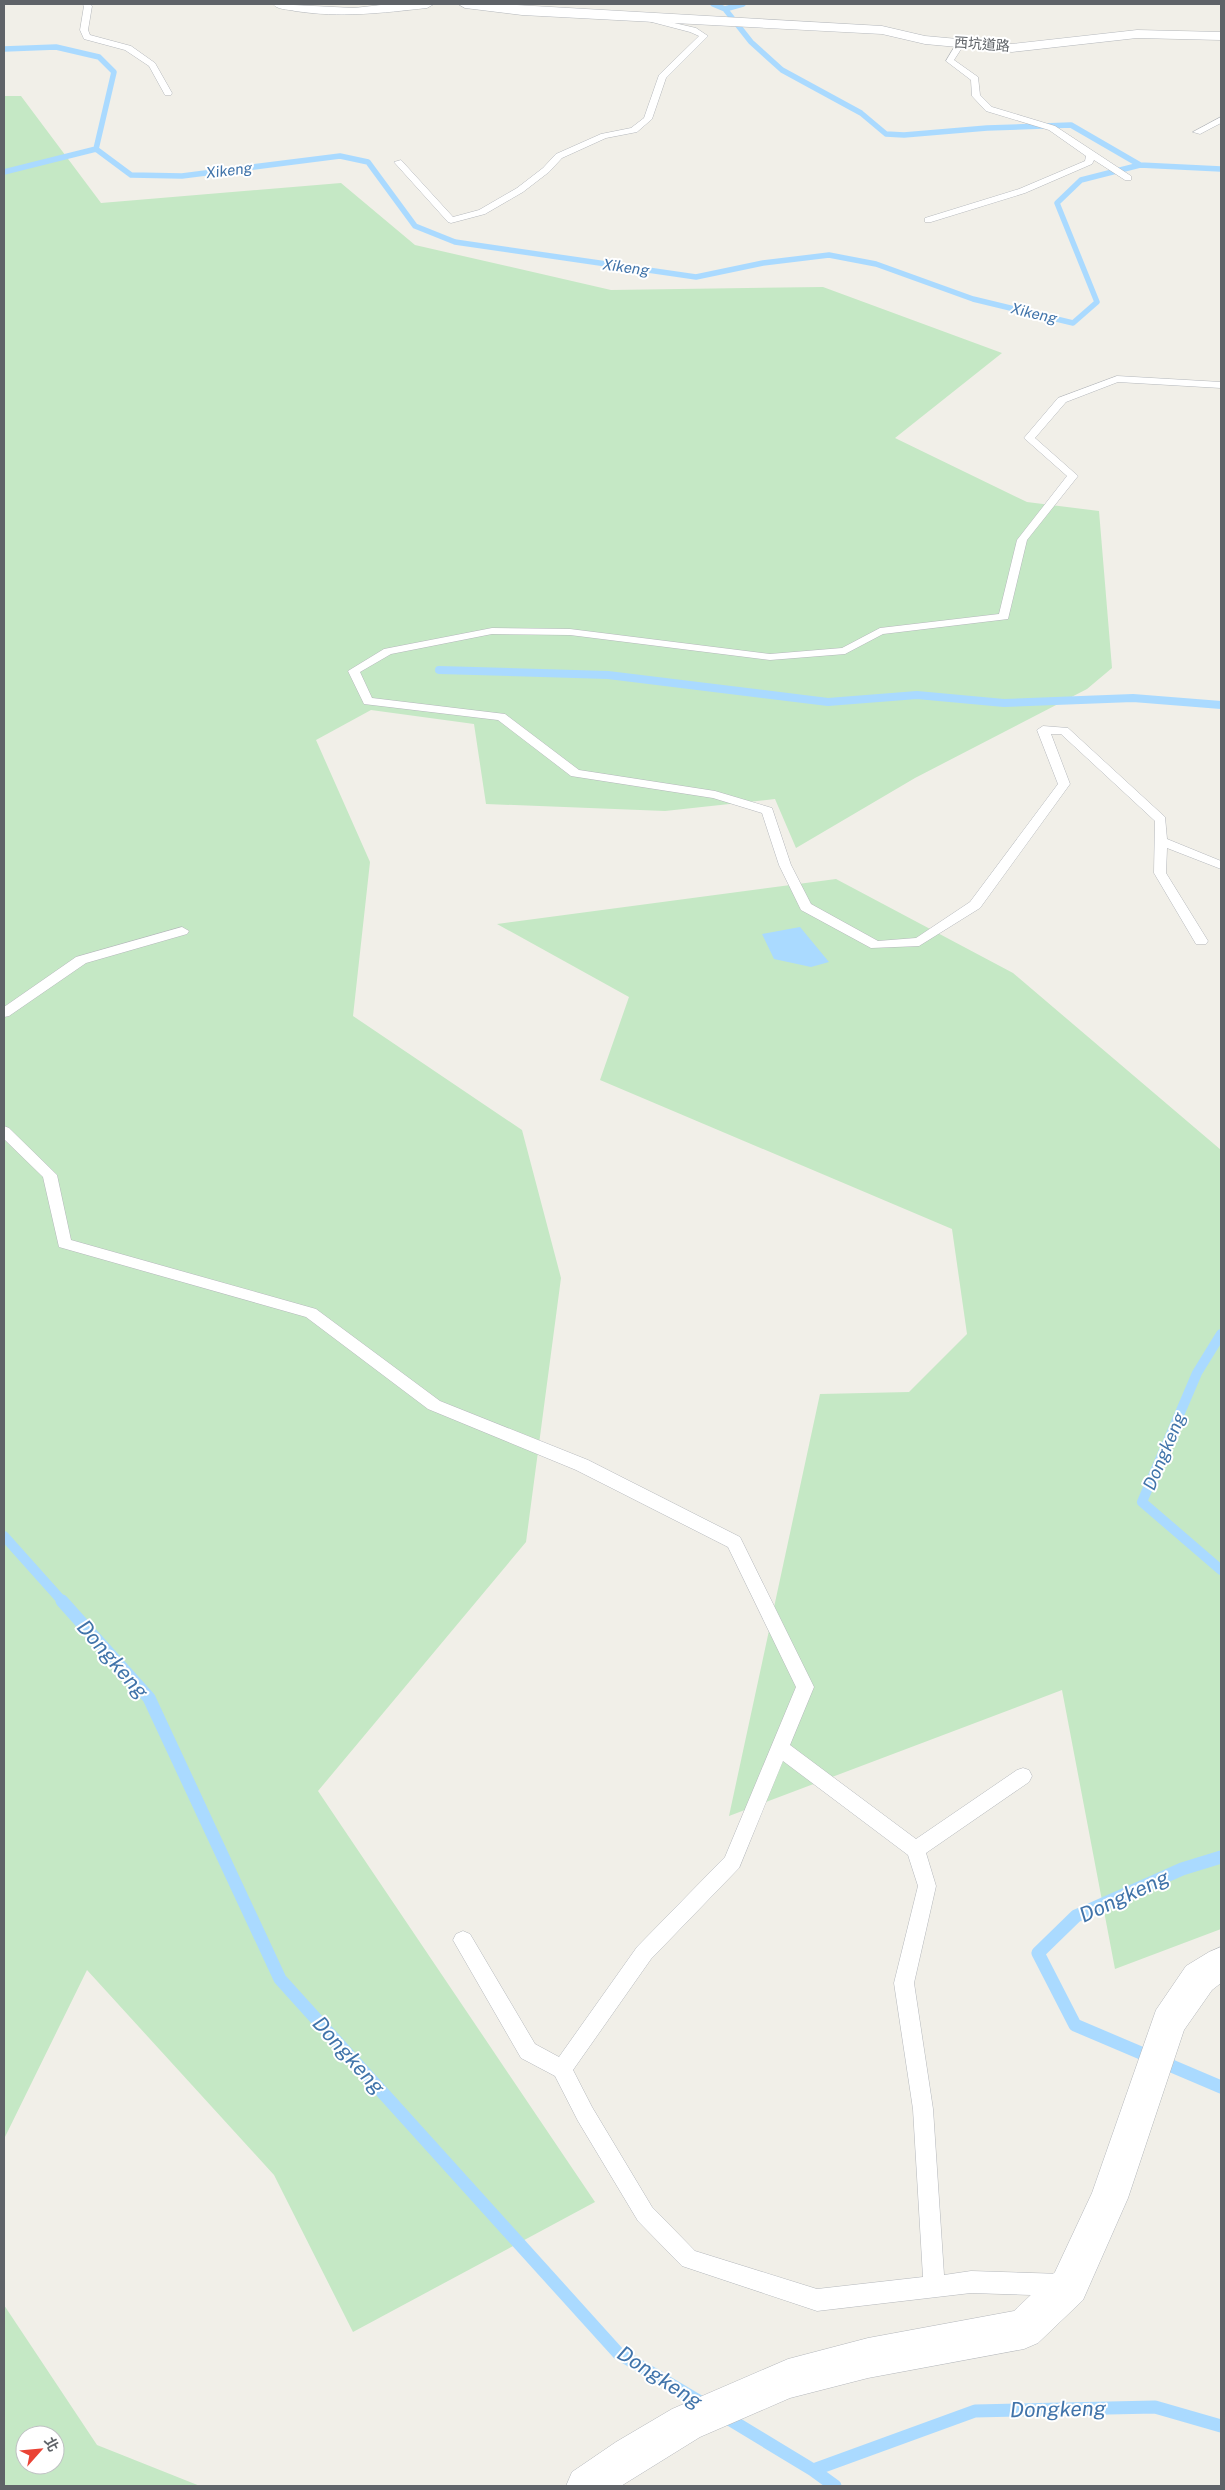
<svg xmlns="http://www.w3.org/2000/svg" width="1225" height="2490" font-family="'Public Sans','Noto Sans TC',sans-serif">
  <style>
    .green { fill: #c5e8c5; fill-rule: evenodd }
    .water { fill: #aadaff }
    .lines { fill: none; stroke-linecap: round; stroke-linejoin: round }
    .stream-far3 { stroke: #aadaff; stroke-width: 5.5 }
    .stream-far2 { stroke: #aadaff; stroke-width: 8 }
    .stream-far1 { stroke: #aadaff; stroke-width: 10 }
    .stream { stroke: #aadaff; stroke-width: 13 }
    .lane-casing { stroke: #b5b8bc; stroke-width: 1 }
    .street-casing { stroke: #b5b8bc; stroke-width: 1 }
    .lane { fill: #fff; fill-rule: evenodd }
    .street { fill: #fff; fill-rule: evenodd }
    .labels { text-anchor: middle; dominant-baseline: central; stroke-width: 4; stroke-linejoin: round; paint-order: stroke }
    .far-street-label { font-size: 14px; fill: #5f6368; stroke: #fff }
    .far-water-label { font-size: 15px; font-style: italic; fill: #4174aa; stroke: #fff }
    .water-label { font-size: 18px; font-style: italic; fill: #4174aa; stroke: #fff }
    .near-water-label { font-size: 21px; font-style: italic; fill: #4174aa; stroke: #fff }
  </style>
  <rect width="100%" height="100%" fill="#f1efe8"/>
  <!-- green -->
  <path class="green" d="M 4,96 L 21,96 L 101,203 L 341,183 L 415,245 L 611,290 L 823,287 L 1002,353 L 895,438 L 1027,502 L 1099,511 L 1112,668 L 1087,689 L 915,778 L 796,848 L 775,799 L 665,811 L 486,804 L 474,724 L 371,710 L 316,740 L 370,862 L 353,1016 L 522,1130 L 561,1278 L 526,1542 L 318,1791 L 595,2202 L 353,2332 L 274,2175 L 87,1970 L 4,2139 Z
    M 836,879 L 1013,973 L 1221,1150 L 1221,1929 L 1115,1969 L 1062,1690 L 729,1816 L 820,1394 L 909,1392 L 967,1334 L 952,1229 L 600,1080 L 629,997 L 497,924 Z
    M 4,2305 L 97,2445 L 200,2486 L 4,2486 ZM 25,2435 L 55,2435 L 55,2465 L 25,2465 Z"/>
  <!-- water -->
  <path class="water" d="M 800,927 L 829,962 L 811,967 L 774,959 L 762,934 Z"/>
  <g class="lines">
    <!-- stream-far3 -->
    <path class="stream-far3" d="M 713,4 L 725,9 L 751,42 L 782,70 L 861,113 L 886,134 L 904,135 L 987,128 L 1071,125 L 1140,165
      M 725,9 L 743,4
      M 4,49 L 56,47 L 99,57 L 114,72 L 96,149 L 131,175 L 182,176 L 340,156 L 368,162 L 415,226 L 455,242 L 696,277 L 763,263 L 829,255 L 876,264 L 973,299 L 1073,323 L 1097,302 L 1057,203 L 1081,180 L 1140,165 L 1221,169
      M 4,172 L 96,149"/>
    <!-- stream-far2 -->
    <path class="stream-far2" d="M 439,670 L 608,675 L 828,702 L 917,695 L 1004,703 L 1133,698 L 1221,705"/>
    <!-- stream-far1 -->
    <path class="stream-far1" d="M 1221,1334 L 1197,1373 L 1142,1502 L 1221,1570
      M 4,1536 L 63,1602"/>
    <!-- stream -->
    <path class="stream" d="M 62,1601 L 149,1698 L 280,1979 L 618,2353 L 707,2406
      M 1221,1857 L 1182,1869 L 1076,1916 L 1038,1953 L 1075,2025 L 1221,2087
      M 724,2416 L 813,2470 L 835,2486
      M 813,2470 L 975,2411 L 1155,2407 L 1221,2426"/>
    <defs>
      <path id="lane" d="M 82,4 L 90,4 L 92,6 L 88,30 L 90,35 L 131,46 L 155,63 L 172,93 L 171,95 L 165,95 L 149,66 L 125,50 L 84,39 L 80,30 L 84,6 Z
        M 644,16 L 696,28 L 708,36 L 666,78 L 652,119 L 637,132 L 606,138 L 562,158 L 549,172 L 523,192 L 485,214 L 451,223 L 448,222 L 394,162 L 401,160 L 453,217 L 479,210 L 517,188 L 543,168 L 556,154 L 601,134 L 631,128 L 644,118 L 659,75 L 699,36 L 690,32 L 644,20 Z
        M 958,41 L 965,43 L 954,60 L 978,77 L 980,95 L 992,107 L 1055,126 L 1131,176 L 1131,180 L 1125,180 L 1094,160 L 1092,164 L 1025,193 L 931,222 L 925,222 L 925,218 L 1019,189 L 1085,161 L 1086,156 L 1049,130 L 986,111 L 972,96 L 971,80 L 946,61 Z
        M 1221,117 L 1221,123 L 1200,134 L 1193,132 Z
        M 1117,376 L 1221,382 L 1221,388 L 1118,382 L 1066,402 L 1035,438 L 1078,476 L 1027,540 L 1008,619 L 883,634 L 845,654 L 770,660 L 570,635 L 492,634 L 391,654 L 360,672 L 372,698 L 505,714 L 579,770 L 715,791 L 772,808 L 791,865 L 811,904 L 878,941 L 916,938 L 970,902 L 1058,784 L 1037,730 L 1043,726 L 1068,728 L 1165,817 L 1167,839 L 1221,861 L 1221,869 L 1167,848 L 1166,873 L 1208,941 L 1206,944 L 1196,944 L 1154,873 L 1155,821 L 1061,734 L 1051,734 L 1070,784 L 980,908 L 919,946 L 871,948 L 801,910 L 779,865 L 762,813 L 713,798 L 571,776 L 498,720 L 364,704 L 348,671 L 384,649 L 492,628 L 570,629 L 770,654 L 842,648 L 880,628 L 999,614 L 1017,540 L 1067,476 L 1024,438 L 1058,398 Z
        M 182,927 L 189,931 L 187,934 L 86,963 L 9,1016 L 4,1017 L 4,1007 L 76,957 Z
        M 4,1126 L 9,1128 L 57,1175 L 71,1240 L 316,1309 L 440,1401 L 588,1460 L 740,1537 L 814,1687 L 790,1745 L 916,1839 L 1017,1770 L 1023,1768 L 1029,1770 L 1032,1776 L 1029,1782 L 926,1853 L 936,1886 L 914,1983 L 933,2109 L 944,2275 L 971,2271 L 1062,2274 L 1069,2278 L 1073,2285 L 1069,2292 L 1062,2296 L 971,2293 L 817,2311 L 682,2266 L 638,2221 L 578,2121 L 555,2076 L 521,2058 L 453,1940 L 456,1934 L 463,1931 L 470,1934 L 535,2044 L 559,2057 L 637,1947 L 725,1857 L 796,1687 L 728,1547 L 576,1470 L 428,1409 L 306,1317 L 59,1247 L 43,1177 L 4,1139 ZM 783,1761 L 908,1855 L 918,1886 L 894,1983 L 913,2109 L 923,2277 L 817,2289 L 695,2251 L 652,2207 L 592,2107 L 573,2070 L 651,1959 L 739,1868 Z"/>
      <path id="street" d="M 273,4 L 354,8 L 390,4 L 434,4 L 427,8 C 381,13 341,18 295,11 C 287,9 277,10 273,4 Z
        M 458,4 L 498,4 L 882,26 L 925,36 L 1012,44 L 1137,30 L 1221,32 L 1221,40 L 1137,38 L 1012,52 L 925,44 L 882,34 L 522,15 L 465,8 Z
        M 1221,1947 L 1221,1983 L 1212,1990 L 1184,2030 L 1128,2198 L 1083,2300 L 1038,2343 L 1024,2349 L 868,2378 L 790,2398 L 700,2437 L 621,2486 L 566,2486 L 572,2472 L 616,2442 L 672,2409 L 788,2359 L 868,2338 L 1014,2311 L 1055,2272 L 1092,2193 L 1156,2010 L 1186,1966 L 1209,1952 Z"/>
    </defs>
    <!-- lane casing -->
    <use href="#lane" class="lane-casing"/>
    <!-- street casing -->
    <use href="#street" class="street-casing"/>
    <!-- lane -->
    <use href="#lane" class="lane"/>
    <!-- street -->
    <use href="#street" class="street"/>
  </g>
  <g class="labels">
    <!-- far-street labels -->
    <g class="far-street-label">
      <text transform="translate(982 44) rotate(4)">西坑道路</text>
    </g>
    <!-- far-water labels -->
    <g class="far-water-label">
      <text transform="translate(229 170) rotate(-7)">Xikeng</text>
      <text transform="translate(626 267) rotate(8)">Xikeng</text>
      <text transform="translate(1034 313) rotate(13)">Xikeng</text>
    </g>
    <!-- water labels -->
    <g class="water-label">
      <text transform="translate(1164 1451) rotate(-67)">Dongkeng</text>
    </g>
    <!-- near-water labels -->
    <g class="near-water-label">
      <text transform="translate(113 1659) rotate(49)">Dongkeng</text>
      <text transform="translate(1124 1896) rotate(-25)">Dongkeng</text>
      <text transform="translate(349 2055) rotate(48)">Dongkeng</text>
      <text transform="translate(660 2377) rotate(33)">Dongkeng</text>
      <text transform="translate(1058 2409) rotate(-1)">Dongkeng</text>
    </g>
  </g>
  <!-- border -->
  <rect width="1225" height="2490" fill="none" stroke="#5f6368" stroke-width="10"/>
  <!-- north arrow -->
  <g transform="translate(40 2450) rotate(63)"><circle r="24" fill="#ffffff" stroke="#bfc1c3"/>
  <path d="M0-4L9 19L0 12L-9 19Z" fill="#ea4335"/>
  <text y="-8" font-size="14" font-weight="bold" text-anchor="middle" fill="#5f6368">北</text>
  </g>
</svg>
